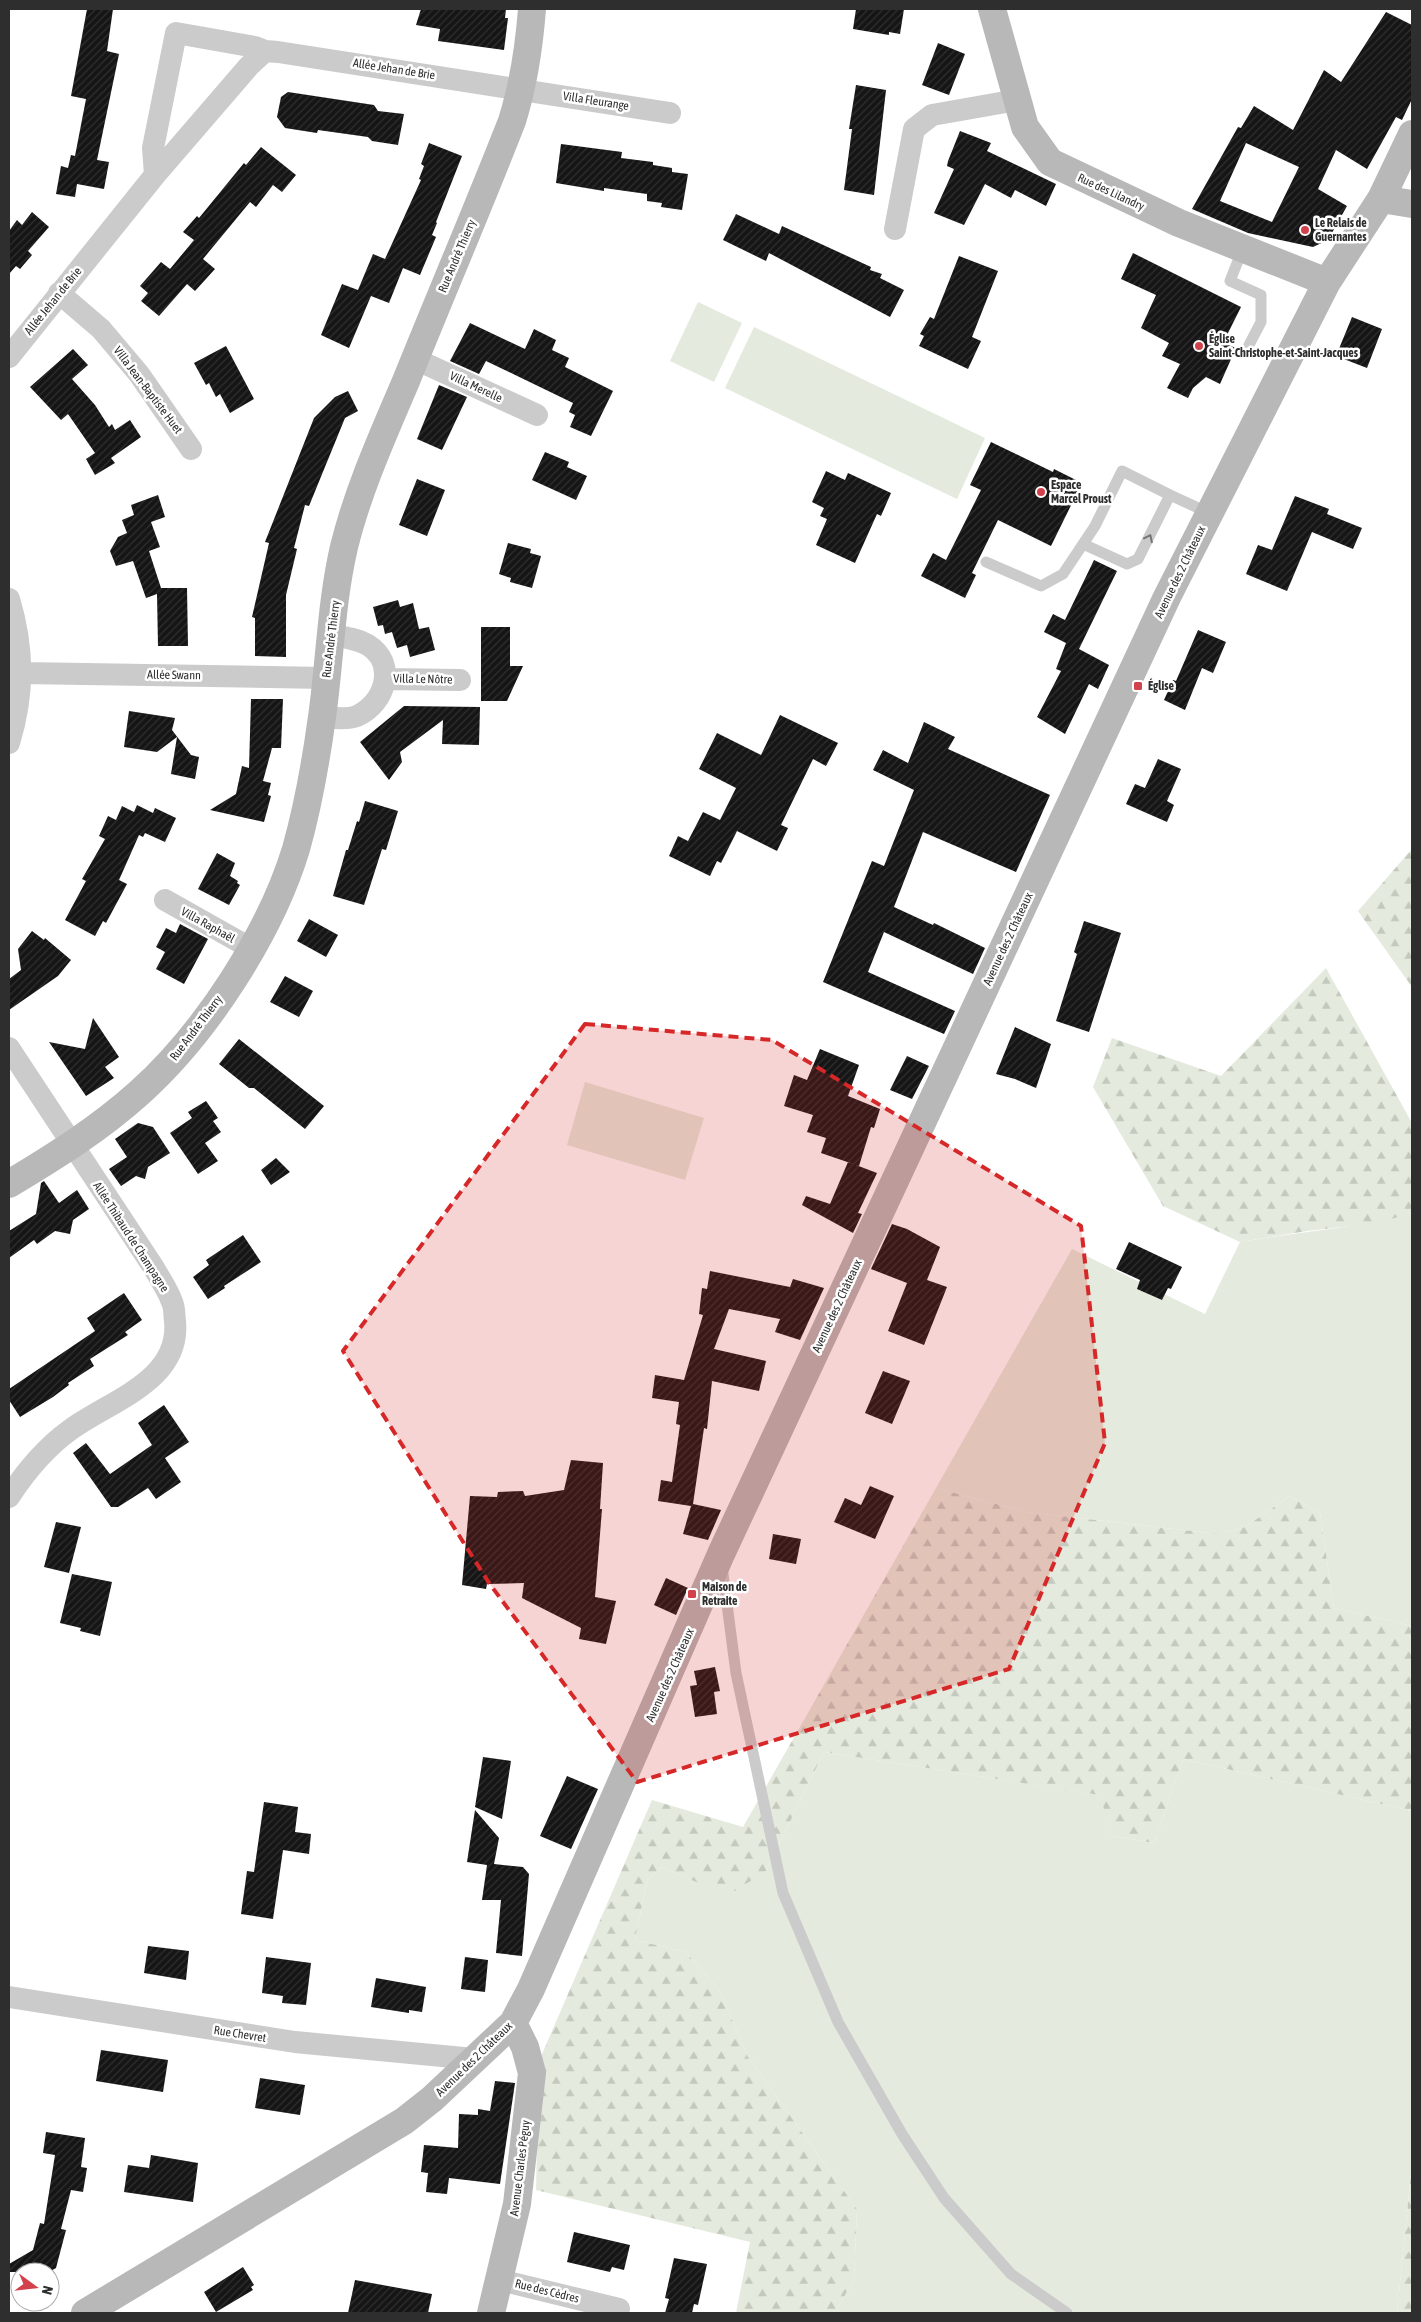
<svg xmlns="http://www.w3.org/2000/svg" width="1421" height="2322" font-family="'Asap Condensed',sans-serif">
  <style>
    .grass { fill: #e4eadd }
    .forest { fill: url(#forest-firs) }
    .building { fill: url(#building-hatch); fill-rule: evenodd }
    .lines { fill: none; stroke-linecap: round; stroke-linejoin: round }
    .lane { stroke: #cbcbcb; stroke-width: 11 }
    .street { stroke: #cbcbcb; stroke-width: 22 }
    .secondary { stroke: #b8b8b8; stroke-width: 28 }
    .oneway { stroke: #757575 }
    .marked { fill: #d62828; fill-opacity: 0.2; stroke: #d62828; stroke-width: 4; stroke-dasharray: 10 6; stroke-linejoin: round }
    .poi-dot { fill: #d2424d; stroke: #fff; stroke-width: 2 }
    .labels { text-anchor: middle; dominant-baseline: central; stroke-width: 5; stroke-linejoin: round; paint-order: stroke }
    .street-label { font-size: 12px; fill: #2e2e2e; stroke: #fff }
    .poi-label { font-size: 12px; font-weight: bold; fill: #2e2e2e; stroke: #fff; text-anchor: start }
  </style>
  <defs>
    <pattern id="forest-firs" width="22" height="20" patternUnits="userSpaceOnUse" patternTransform="scale(1.25)"><rect width="22" height="20" fill="#e4eadd"/><path d="M5 1l3.5 6h-7zM16 11l3.5 6h-7z" fill="#c4c9be"/></pattern>
    <pattern id="building-hatch" width="6" height="6" patternUnits="userSpaceOnUse" patternTransform="scale(1.25)"><rect width="6" height="6" fill="#151515"/><path d="M-1 1l2-2M0 6l6-6M5 7l2-2" fill="none" stroke="#2f2f2f"/></pattern>
  </defs>
  <rect width="100%" height="100%" fill="#fff"/>
  <!-- grass -->
  <path class="grass" d="M 698,302 L 742,323 L 714,382 L 670,361 Z
    M 754,327 L 985,438 L 957,499 L 725,388 Z
    M 585,1082 L 704,1118 L 685,1180 L 567,1145 Z
    M 1412,1213 L 1412,1626 L 1334,1608 L 1320,1513 L 1290,1496 L 1245,1527 L 1218,1534 L 1026,1512 L 936,1488 L 1072,1249 L 1205,1314 L 1240,1242 C 1297,1232 1356,1228 1412,1213 Z
    M 824,1752 L 1101,1795 L 1112,1836 L 1154,1843 L 1183,1759 L 1412,1811 L 1412,2163 L 1397,2313 L 835,2313 L 854,2279 L 857,2209 L 748,2057 L 720,1991 L 686,1952 L 635,1940 L 647,1880 L 662,1867 L 696,1882 L 766,1871 Z"/>
  <!-- forest -->
  <path class="forest" d="M 1412,849 L 1412,987 L 1358,911 Z
    M 1326,968 L 1412,1123 L 1412,1213 L 1377,1223 L 1307,1231 L 1240,1242 L 1163,1206 L 1093,1087 L 1112,1038 L 1221,1076 Z
    M 936,1488 L 1026,1512 L 1218,1534 L 1245,1527 L 1290,1496 L 1320,1513 L 1334,1608 L 1412,1626 L 1412,1811 L 1183,1759 L 1154,1843 L 1112,1836 L 1100,1795 L 824,1752 L 766,1871 L 735,1891 L 696,1882 L 662,1867 L 647,1880 L 635,1940 L 686,1952 L 720,1991 L 748,2057 L 857,2209 L 854,2279 L 835,2313 L 736,2313 L 750,2242 L 536,2190 L 539,2061 L 652,1800 L 743,1827 Z
    M 1412,2163 L 1412,2313 L 1397,2313 Z"/>
  <!-- building -->
  <path class="building" d="M 87,9 L 113,9 L 107,51 L 119,54 L 97,160 L 109,162 L 104,189 L 77,184 L 75,197 L 56,194 L 61,166 L 68,168 L 71,155 L 75,156 L 86,99 L 71,96 Z
    M 421,9 L 506,9 L 505,18 L 508,18 L 504,50 L 438,41 L 440,29 L 416,25 Z
    M 856,9 L 904,9 L 900,34 L 889,32 L 889,35 L 853,29 Z
    M 1386,12 L 1412,25 L 1412,99 L 1402,120 L 1396,117 L 1367,169 L 1336,150 L 1318,189 L 1347,206 L 1328,240 L 1313,247 L 1248,233 L 1192,209 L 1238,127 L 1241,128 L 1254,106 L 1293,130 L 1324,70 L 1341,82 ZM 1246,143 L 1299,167 L 1272,222 L 1220,201 Z
    M 938,43 L 965,54 L 949,95 L 922,85 Z
    M 856,85 L 886,90 L 874,195 L 844,190 L 852,129 L 849,129 Z
    M 288,92 L 374,105 L 378,111 L 404,114 L 398,145 L 372,141 L 368,137 L 318,130 L 317,133 L 285,128 L 277,117 L 281,97 Z
    M 960,131 L 991,143 L 987,151 L 1056,184 L 1046,206 L 1015,190 L 1011,198 L 985,184 L 964,225 L 934,213 L 954,169 L 947,166 L 948,161 Z
    M 429,143 L 462,156 L 436,222 L 437,223 L 432,235 L 436,237 L 420,275 L 403,268 L 389,303 L 371,296 L 349,348 L 321,335 L 342,284 L 358,290 L 373,254 L 385,259 L 421,180 L 419,179 L 424,166 L 421,164 Z
    M 561,144 L 622,152 L 621,158 L 653,162 L 653,165 L 672,168 L 672,172 L 688,174 L 682,210 L 661,207 L 662,203 L 647,201 L 647,194 L 604,188 L 604,191 L 556,183 Z
    M 261,147 L 296,175 L 282,192 L 273,185 L 256,207 L 250,202 L 203,259 L 215,269 L 195,291 L 187,284 L 159,316 L 141,301 L 148,293 L 140,286 L 161,262 L 170,269 L 194,240 L 183,232 L 197,216 L 199,218 L 244,163 L 246,165 Z
    M 32,212 L 49,227 L 28,251 L 32,255 L 20,269 L 16,266 L 9,274 L 9,231 L 17,220 L 22,225 Z
    M 736,214 L 779,234 L 782,226 L 871,267 L 870,270 L 882,274 L 880,278 L 904,290 L 890,317 L 769,253 L 766,261 L 723,240 Z
    M 1133,253 L 1241,307 L 1223,343 L 1236,348 L 1220,384 L 1206,377 L 1193,388 L 1188,398 L 1167,388 L 1180,364 L 1162,356 L 1169,343 L 1141,328 L 1156,295 L 1121,279 Z
    M 959,256 L 998,271 L 972,337 L 981,341 L 968,369 L 919,346 L 924,336 L 920,334 L 930,317 L 934,319 Z
    M 1352,317 L 1382,329 L 1367,368 L 1336,356 Z
    M 470,323 L 525,349 L 534,329 L 556,340 L 552,350 L 569,358 L 565,367 L 613,391 L 591,436 L 570,427 L 575,415 L 569,412 L 573,403 L 486,361 L 479,374 L 450,361 Z
    M 226,346 L 254,399 L 230,413 L 220,394 L 216,397 L 209,383 L 206,385 L 194,363 Z
    M 73,349 L 88,365 L 72,379 L 95,405 L 109,427 L 112,424 L 115,430 L 130,420 L 141,437 L 111,458 L 115,463 L 95,475 L 86,459 L 95,453 L 68,414 L 61,420 L 30,387 Z
    M 439,385 L 467,397 L 442,450 L 417,439 Z
    M 348,391 L 358,411 L 345,418 L 309,506 L 305,505 L 294,548 L 297,549 L 286,595 L 286,657 L 255,656 L 255,618 L 252,617 L 269,543 L 265,542 L 314,418 L 335,397 Z
    M 991,442 L 1053,472 L 1054,469 L 1082,483 L 1051,546 L 998,520 L 972,573 L 976,575 L 965,598 L 921,576 L 933,553 L 946,560 L 981,490 L 970,485 Z
    M 545,452 L 569,462 L 567,467 L 587,476 L 576,500 L 532,480 Z
    M 826,471 L 845,480 L 848,473 L 891,493 L 881,516 L 877,514 L 855,563 L 816,545 L 827,519 L 820,516 L 824,508 L 812,502 Z
    M 417,479 L 445,490 L 427,536 L 399,525 Z
    M 158,495 L 165,517 L 151,522 L 160,547 L 149,551 L 161,588 L 187,588 L 188,646 L 158,646 L 157,594 L 146,598 L 133,561 L 116,566 L 110,551 L 118,537 L 127,533 L 122,520 L 134,515 L 131,505 Z
    M 1295,496 L 1329,509 L 1327,514 L 1362,528 L 1353,549 L 1312,532 L 1287,591 L 1246,574 L 1258,545 L 1272,550 Z
    M 508,543 L 531,549 L 530,553 L 541,556 L 532,588 L 510,582 L 511,578 L 499,574 Z
    M 1094,560 L 1117,571 L 1079,649 L 1109,665 L 1098,689 L 1089,684 L 1065,734 L 1037,717 L 1061,671 L 1056,669 L 1066,643 L 1044,632 L 1053,614 L 1065,620 Z
    M 398,600 L 400,607 L 413,603 L 419,629 L 429,627 L 435,650 L 410,657 L 407,645 L 397,648 L 392,632 L 385,634 L 383,625 L 378,626 L 373,607 Z
    M 481,627 L 510,627 L 510,666 L 523,666 L 507,701 L 481,701 Z
    M 1198,630 L 1226,642 L 1213,673 L 1202,668 L 1185,710 L 1164,700 L 1173,680 L 1176,681 Z
    M 251,699 L 283,699 L 281,748 L 272,748 L 263,781 L 271,783 L 268,795 L 271,796 L 264,822 L 210,810 L 236,794 L 242,766 L 249,768 Z
    M 404,706 L 480,707 L 479,745 L 442,744 L 443,720 L 400,752 L 402,762 L 389,780 L 360,742 Z
    M 129,711 L 175,718 L 172,730 L 191,755 L 199,757 L 195,779 L 171,774 L 177,737 L 157,752 L 124,747 Z
    M 780,715 L 838,743 L 826,766 L 813,759 L 781,825 L 788,828 L 777,851 L 737,831 L 721,863 L 717,861 L 710,876 L 669,856 L 678,836 L 688,841 L 703,812 L 720,820 L 736,788 L 699,769 L 717,733 L 761,755 Z
    M 924,722 L 955,737 L 948,749 L 1050,795 L 1016,872 L 923,832 L 894,907 L 933,925 L 934,923 L 985,948 L 973,974 L 884,932 L 868,972 L 955,1011 L 944,1034 L 823,982 L 872,861 L 884,866 L 914,790 L 873,770 L 883,750 L 908,763 Z
    M 1158,759 L 1181,769 L 1167,801 L 1174,805 L 1167,822 L 1126,804 L 1135,784 L 1145,788 Z
    M 365,801 L 398,811 L 386,850 L 382,849 L 364,905 L 333,896 L 346,850 L 348,850 L 357,821 L 359,822 Z
    M 137,805 L 153,813 L 155,808 L 176,818 L 165,842 L 145,833 L 143,837 L 139,835 L 119,880 L 127,884 L 106,923 L 103,921 L 95,936 L 65,920 L 86,881 L 82,879 L 105,839 L 99,836 L 108,816 L 116,820 L 122,806 L 134,812 Z
    M 217,853 L 235,863 L 230,876 L 238,881 L 237,883 L 240,885 L 229,905 L 198,889 Z
    M 309,919 L 338,935 L 326,957 L 297,941 Z
    M 1084,921 L 1121,933 L 1089,1032 L 1056,1021 L 1077,954 L 1074,952 Z
    M 180,924 L 208,939 L 184,984 L 156,969 L 165,952 L 156,947 L 166,928 L 176,933 Z
    M 32,931 L 44,940 L 45,938 L 71,960 L 58,976 L 9,1010 L 9,979 L 21,970 L 18,949 Z
    M 285,976 L 313,991 L 299,1017 L 270,1002 Z
    M 93,1018 L 119,1057 L 105,1067 L 114,1078 L 86,1096 L 49,1042 L 85,1049 Z
    M 1015,1027 L 1051,1044 L 1036,1088 L 1015,1079 L 996,1074 Z
    M 239,1039 L 324,1106 L 305,1129 L 254,1088 L 249,1088 L 219,1064 Z
    M 820,1049 L 859,1065 L 848,1096 L 880,1109 L 874,1128 L 871,1127 L 859,1166 L 821,1153 L 826,1138 L 807,1132 L 813,1115 L 784,1106 L 794,1075 L 807,1080 Z
    M 907,1056 L 929,1066 L 912,1099 L 890,1090 Z
    M 206,1101 L 218,1118 L 213,1121 L 221,1132 L 205,1143 L 218,1161 L 198,1174 L 170,1133 L 192,1118 L 188,1112 Z
    M 138,1123 L 153,1127 L 170,1153 L 148,1167 L 145,1179 L 136,1176 L 121,1186 L 109,1169 L 127,1157 L 115,1139 Z
    M 276,1158 L 290,1172 L 271,1185 L 261,1170 Z
    M 848,1162 L 877,1173 L 858,1213 L 862,1214 L 853,1233 L 802,1205 L 806,1196 L 830,1204 Z
    M 44,1181 L 59,1203 L 77,1190 L 89,1209 L 73,1220 L 70,1234 L 55,1231 L 37,1244 L 34,1240 L 9,1258 L 9,1231 L 36,1214 L 41,1183 Z
    M 892,1224 L 907,1229 L 940,1247 L 927,1280 L 947,1287 L 924,1345 L 888,1331 L 907,1283 L 871,1269 Z
    M 243,1235 L 261,1262 L 224,1286 L 225,1288 L 208,1299 L 193,1277 L 209,1265 L 206,1260 Z
    M 1129,1242 L 1182,1267 L 1171,1289 L 1168,1288 L 1162,1300 L 1137,1289 L 1140,1280 L 1116,1269 Z
    M 710,1271 L 790,1287 L 793,1279 L 824,1288 L 800,1340 L 775,1332 L 780,1319 L 729,1309 L 714,1349 L 766,1361 L 759,1391 L 712,1381 L 707,1429 L 704,1428 L 693,1504 L 721,1510 L 708,1540 L 683,1534 L 691,1506 L 658,1501 L 661,1480 L 672,1482 L 680,1425 L 676,1424 L 679,1402 L 652,1398 L 655,1375 L 684,1380 L 703,1315 L 699,1314 L 702,1288 L 707,1289 Z
    M 124,1293 L 142,1320 L 125,1332 L 128,1335 L 90,1359 L 94,1366 L 68,1383 L 69,1385 L 53,1397 L 20,1417 L 9,1400 L 9,1389 L 95,1331 L 87,1318 Z
    M 883,1371 L 910,1381 L 892,1424 L 865,1413 Z
    M 164,1405 L 189,1442 L 165,1458 L 181,1482 L 156,1499 L 148,1488 L 118,1507 L 111,1507 L 73,1453 L 86,1443 L 110,1474 L 152,1445 L 138,1423 Z
    M 571,1460 L 603,1463 L 600,1509 L 602,1509 L 595,1597 L 616,1601 L 606,1644 L 579,1639 L 581,1628 L 522,1598 L 524,1583 L 487,1584 L 486,1589 L 462,1585 L 470,1496 L 497,1497 L 498,1492 L 523,1491 L 525,1496 L 564,1490 Z
    M 870,1486 L 894,1496 L 875,1539 L 834,1522 L 845,1498 L 861,1505 Z
    M 56,1522 L 81,1527 L 69,1573 L 44,1567 Z
    M 773,1534 L 801,1539 L 796,1564 L 769,1559 Z
    M 72,1574 L 112,1582 L 100,1636 L 80,1631 L 81,1628 L 60,1623 Z
    M 666,1578 L 688,1588 L 676,1615 L 654,1605 Z
    M 715,1667 L 720,1691 L 714,1692 L 717,1714 L 695,1717 L 690,1686 L 697,1685 L 694,1671 Z
    M 483,1757 L 511,1761 L 502,1819 L 475,1807 Z
    M 567,1776 L 598,1789 L 571,1849 L 540,1836 Z
    M 264,1802 L 298,1807 L 295,1832 L 311,1834 L 309,1854 L 283,1850 L 273,1919 L 241,1914 L 247,1871 L 254,1872 Z
    M 475,1810 L 499,1838 L 494,1864 L 523,1867 L 529,1874 L 522,1956 L 496,1953 L 501,1900 L 482,1900 L 487,1865 L 467,1862 Z
    M 148,1946 L 189,1951 L 186,1980 L 144,1973 Z
    M 266,1957 L 311,1963 L 306,2005 L 282,2003 L 283,1996 L 262,1993 Z
    M 465,1957 L 488,1960 L 485,1992 L 461,1989 Z
    M 376,1978 L 426,1987 L 422,2012 L 409,2010 L 409,2013 L 371,2007 Z
    M 101,2050 L 168,2060 L 163,2092 L 96,2081 Z
    M 260,2078 L 305,2085 L 300,2115 L 255,2108 Z
    M 495,2081 L 515,2083 L 500,2184 L 449,2178 L 447,2194 L 426,2192 L 428,2173 L 421,2172 L 424,2145 L 458,2148 L 459,2114 L 478,2115 L 478,2109 L 490,2111 Z
    M 46,2132 L 85,2138 L 81,2167 L 87,2168 L 83,2192 L 71,2190 L 61,2229 L 66,2230 L 56,2268 L 49,2272 L 9,2272 L 9,2264 L 33,2250 L 40,2223 L 44,2224 L 55,2155 L 43,2153 Z
    M 151,2155 L 198,2163 L 193,2202 L 124,2192 L 128,2165 L 149,2168 Z
    M 574,2232 L 630,2245 L 624,2270 L 612,2267 L 610,2272 L 567,2262 Z
    M 674,2258 L 707,2264 L 698,2305 L 694,2304 L 692,2313 L 665,2313 L 669,2299 L 665,2298 Z
    M 243,2267 L 254,2285 L 251,2287 L 253,2290 L 216,2312 L 204,2292 Z
    M 355,2280 L 432,2294 L 428,2313 L 348,2313 Z"/>
  <g class="lines">
    <!-- lane -->
    <path class="lane" d="M 1243,248 L 1230,281 L 1261,295 L 1261,322 L 1249,345
      M 1170,495 L 1209,513
      M 986,562 L 1041,586 L 1063,574 L 1095,526 L 1122,471 L 1170,495 L 1138,559 L 1127,564 L 1083,544
      M 722,1566 L 736,1673 L 783,1893 L 838,2022 L 902,2134 L 944,2198 L 1011,2274 L 1067,2313"/>
    <!-- street -->
    <path class="street" d="M 155,175 L 153,148 L 176,33 L 255,47 L 265,51
      M 895,229 L 914,129 L 932,115 L 1017,100
      M 59,293 L 101,329 L 139,374 L 191,449
      M 9,357 L 155,175 L 249,66 L 265,51 L 278,52 L 670,113
      M 415,359 L 537,415
      M 9,599 C 24,649 24,694 9,743
      M 22,673 L 326,678
      M 385,679 L 460,680
      M 322,716 C 333,718 346,720 357,716 C 386,703 397,663 368,645 C 356,638 343,637 330,635
      M 165,900 L 252,949
      M 9,1048 L 154,1268 C 160,1279 168,1290 172,1302 C 175,1308 174,1315 175,1321 C 181,1381 109,1401 70,1430 C 45,1448 26,1471 9,1497
      M 9,1997 L 295,2042 L 474,2059
      M 500,2280 L 619,2309 L 618,2313"/>
    <!-- secondary -->
    <path class="secondary" d="M 992,9 L 1025,127 L 1050,162 L 1179,223 L 1327,282
      M 1381,199 L 1412,204
      M 9,1184 C 54,1157 99,1129 139,1093 C 205,1034 270,934 296,849 C 308,806 316,761 322,717 C 330,660 331,603 344,547 C 358,490 383,435 406,381 C 441,294 478,208 512,121 C 524,83 529,48 532,9
      M 85,2313 L 404,2121 L 432,2099 L 513,2023 L 531,1989 L 721,1554 L 1167,597 L 1327,282 L 1381,199 L 1412,134
      M 491,2313 L 517,2204 L 532,2073 L 525,2047 L 513,2023"/>
  </g>
  <!-- one-way arrows -->
  <defs><path id="oneway-chevron" d="M-2-3.5L2.5 0L-2 3.5" fill="none" stroke-width="1.6" stroke-linecap="round" stroke-linejoin="round" transform="scale(1.25)"/></defs>
  <use class="oneway" href="#oneway-chevron" transform="translate(1149 538) rotate(-64)"/>
  <!-- marked area -->
  <path class="marked" d="M 585,1024 L 772,1040 L 1081,1226 L 1105,1443 L 1009,1669 L 637,1782 L 489,1583 L 343,1351 Z"/>
  <!-- markers -->
  <g class="poi-dot">
    <circle cx="1305" cy="230" r="5"/>
    <circle cx="1199" cy="346" r="5"/>
    <circle cx="1041" cy="492" r="5"/>
    <rect x="1133" y="681" width="10" height="10" rx="2.5"/>
    <rect x="687" y="1589" width="10" height="10" rx="2.5"/>
  </g>
  <g class="labels">
    <!-- street labels -->
    <g class="street-label">
      <text transform="translate(394 69) rotate(9)">Allée Jehan de Brie</text>
      <text transform="translate(596 101) rotate(9)">Villa Fleurange</text>
      <text transform="translate(1111 192) rotate(25)">Rue des Lilandry</text>
      <text transform="translate(457 256) rotate(-67)">Rue André Thierry</text>
      <text transform="translate(53 301) rotate(-51)">Allée Jehan de Brie</text>
      <text transform="translate(476 387) rotate(25)">Villa Merelle</text>
      <text transform="translate(148 390) rotate(53)">Villa Jean-Baptiste Huet</text>
      <text transform="translate(1180 572) rotate(-64)">Avenue des 2 Châteaux</text>
      <text transform="translate(331 639) rotate(-83)">Rue André Thierry</text>
      <text transform="translate(174 675) rotate(1)">Allée Swann</text>
      <text transform="translate(423 679) rotate(1)">Villa Le Nôtre</text>
      <text transform="translate(208 925) rotate(29)">Villa Raphaël</text>
      <text transform="translate(1008 939) rotate(-65)">Avenue des 2 Châteaux</text>
      <text transform="translate(196 1028) rotate(-53)">Rue André Thierry</text>
      <text transform="translate(131 1237) rotate(57)">Allée Thibaud de Champagne</text>
      <text transform="translate(837 1306) rotate(-65)">Avenue des 2 Châteaux</text>
      <text transform="translate(670 1675) rotate(-66)">Avenue des 2 Châteaux</text>
      <text transform="translate(240 2034) rotate(9)">Rue Chevret</text>
      <text transform="translate(474 2059) rotate(-44)">Avenue des 2 Châteaux</text>
      <text transform="translate(520 2168) rotate(-83)">Avenue Charles Péguy</text>
      <text transform="translate(547 2291) rotate(14)">Rue des Cèdres</text>
    </g>
    <!-- poi labels -->
    <g class="poi-label">
      <text x="1315" y="223">Le Relais de<tspan x="1315" dy="14">Guernantes</tspan></text>
      <text x="1209" y="339">Église<tspan x="1209" dy="14">Saint-Christophe-et-Saint-Jacques</tspan></text>
      <text x="1051" y="485">Espace<tspan x="1051" dy="14">Marcel Proust</tspan></text>
      <text x="1148" y="686">Église</text>
      <text x="702" y="1587">Maison de<tspan x="702" dy="14">Retraite</tspan></text>
    </g>
  </g>
  <!-- border -->
  <rect width="1421" height="2322" fill="none" stroke="#2e2e2e" stroke-width="20"/>
  <!-- north arrow -->
  <g transform="translate(35 2287) rotate(105)"><circle r="24" fill="#ffffff" stroke="#ababab"/>
  <path d="M0-4L9 19L0 12L-9 19Z" fill="#d2424d"/>
  <text y="-8" font-size="14" font-weight="bold" text-anchor="middle" fill="#2e2e2e">N</text>
  </g>
</svg>
